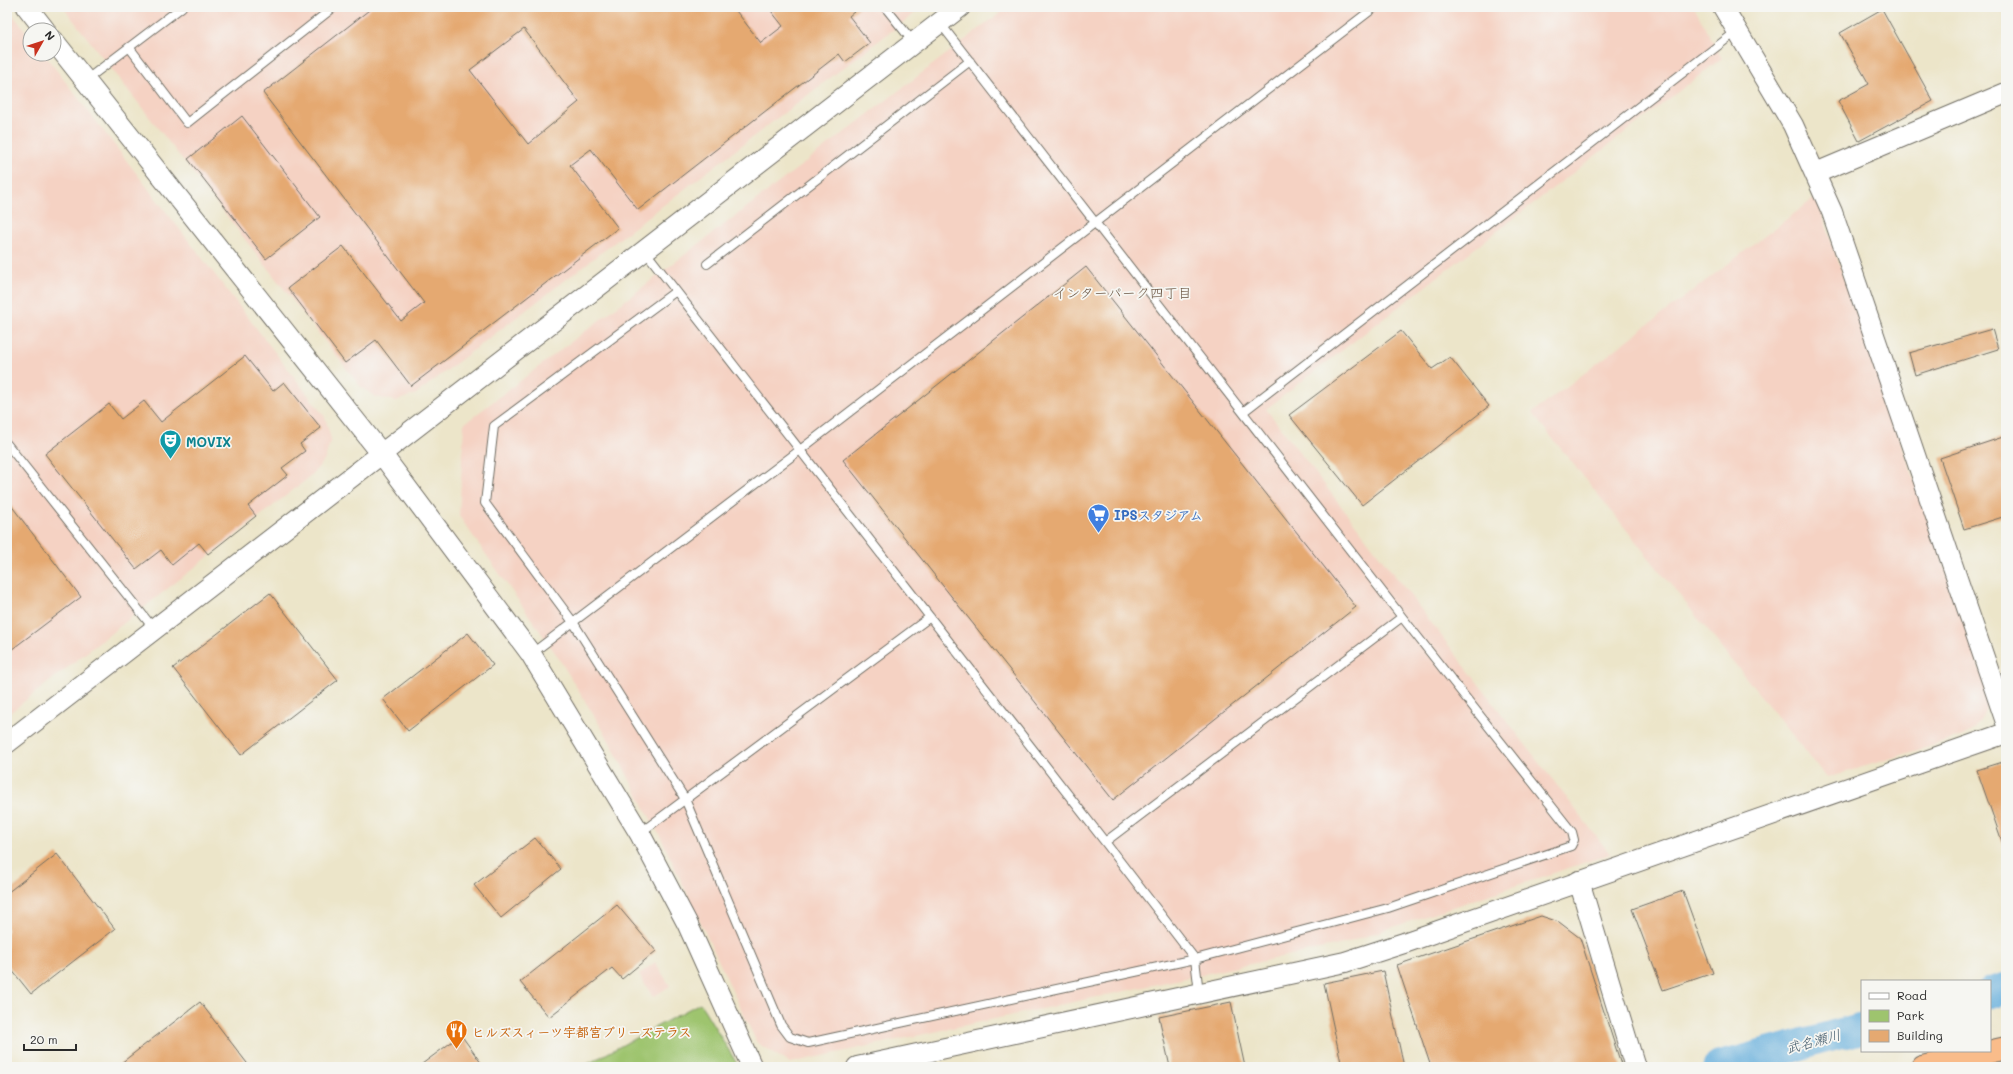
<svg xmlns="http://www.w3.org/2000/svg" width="2013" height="1074" font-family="Mali,'Klee One',sans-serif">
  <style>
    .built { fill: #f5d2c3 }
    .green { fill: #9ec46e; stroke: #64784c }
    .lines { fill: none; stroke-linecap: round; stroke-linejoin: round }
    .river { stroke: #64addc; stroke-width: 31 }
    .building { fill: #e5a971; fill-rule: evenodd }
    .service-casing { stroke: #6f6c62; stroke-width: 10 }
    .tertiary-casing { stroke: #6f6c62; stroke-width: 22 }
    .trunk-casing { stroke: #6f6c62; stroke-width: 24 }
    .service { stroke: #fff; stroke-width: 8 }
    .tertiary { stroke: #fff; stroke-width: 20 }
    .trunk { stroke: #f9bc8a; stroke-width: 22 }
    .labels { text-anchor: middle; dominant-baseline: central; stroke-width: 3.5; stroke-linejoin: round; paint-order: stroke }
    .culture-label { font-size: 13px; font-weight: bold; fill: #0d838f; stroke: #f6f6f2; text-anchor: start }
    .shop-label { font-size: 13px; font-weight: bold; fill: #366cbe; stroke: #f6f6f2; text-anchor: start }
    .food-label { font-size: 13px; font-weight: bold; fill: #c56008; stroke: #f6f6f2; text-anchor: start }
    .neighbourhood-label { font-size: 14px; fill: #6c5744; stroke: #f6f6f2 }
    .water-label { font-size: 14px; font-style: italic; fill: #3f5869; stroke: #f6f6f2 }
  </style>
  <rect width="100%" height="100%" fill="#f6f6f2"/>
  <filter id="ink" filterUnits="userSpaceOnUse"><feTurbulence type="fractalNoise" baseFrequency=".025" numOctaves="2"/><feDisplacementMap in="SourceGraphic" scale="8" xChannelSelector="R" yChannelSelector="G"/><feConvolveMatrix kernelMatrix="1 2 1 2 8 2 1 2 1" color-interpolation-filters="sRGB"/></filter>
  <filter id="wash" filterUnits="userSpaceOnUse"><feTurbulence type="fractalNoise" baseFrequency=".012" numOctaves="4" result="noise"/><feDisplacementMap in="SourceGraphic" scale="16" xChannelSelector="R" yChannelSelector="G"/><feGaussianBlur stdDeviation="0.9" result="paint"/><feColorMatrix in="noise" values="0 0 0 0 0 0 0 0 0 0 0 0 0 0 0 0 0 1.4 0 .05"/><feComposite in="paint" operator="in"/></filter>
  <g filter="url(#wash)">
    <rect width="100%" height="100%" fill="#ece5c9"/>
    <!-- built -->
    <path class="built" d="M 7,7 L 30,37 L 30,54 L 44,54 L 325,417 L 331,439 L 325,459 L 311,476 L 7,715 Z
      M 63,7 L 923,7 L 416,394 L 396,401 L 375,397 L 360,386 Z
      M 1008,7 L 1694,7 L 1722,58 L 1266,409 L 1610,854 L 1343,944 L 790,1063 L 757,1043 L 662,840 L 606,735 L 556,654 L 459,516 L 464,424 Z
      M 1816,197 L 1990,698 L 1981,719 L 1974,729 L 1963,736 L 1827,778 L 1532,413 Z
      M 655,962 L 670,986 L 653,997 L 639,975 Z"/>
    <!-- green -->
    <path class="green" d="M 700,1003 L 739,1067 L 582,1067 Z"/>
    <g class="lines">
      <!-- river -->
      <path class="river" d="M 1990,993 L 2006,988
        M 1718,1067 L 1862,1028"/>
    </g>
    <g id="blocks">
      <!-- building -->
      <path class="building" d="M 373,7 L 733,7 L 761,43 L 783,26 L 768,7 L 860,7 L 849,16 L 870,43 L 845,62 L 839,54 L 638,210 L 591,149 L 570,165 L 618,228 L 411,386 L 376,340 L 345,363 L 288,288 L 343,246 L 401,321 L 424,303 L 263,93 ZM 524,29 L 579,102 L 528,144 L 470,70 Z
        M 1882,9 L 1933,101 L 1859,141 L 1838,101 L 1869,84 L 1840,33 Z
        M 242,116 L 320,217 L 266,259 L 188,159 Z
        M 1086,267 L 1356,607 L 1113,800 L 843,460 Z
        M 1992,329 L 1998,349 L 1915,375 L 1909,353 Z
        M 1401,331 L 1432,369 L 1450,357 L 1489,406 L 1362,505 L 1289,415 Z
        M 245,356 L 273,391 L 284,382 L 321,428 L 300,444 L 305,451 L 282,468 L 288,475 L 248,506 L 256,516 L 208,554 L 199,543 L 172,565 L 161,550 L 136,569 L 45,454 L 109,404 L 121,419 L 144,401 L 161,422 Z
        M 2006,436 L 2006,516 L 1964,529 L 1940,458 Z
        M 7,500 L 81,597 L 7,653 Z
        M 270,593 L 338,680 L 241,755 L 173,668 Z
        M 468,633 L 493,665 L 408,731 L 383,699 Z
        M 2006,761 L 2006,846 L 2004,847 L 1977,770 Z
        M 535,838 L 561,869 L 501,918 L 474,885 Z
        M 57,854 L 115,929 L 31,994 L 7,964 L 7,893 Z
        M 1683,891 L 1713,973 L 1663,990 L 1632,909 Z
        M 617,905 L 656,951 L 622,979 L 612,968 L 549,1017 L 520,982 Z
        M 1541,916 L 1559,922 L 1580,938 L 1622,1067 L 1431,1067 L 1397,965 Z
        M 1383,971 L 1404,1067 L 1342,1067 L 1324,983 Z
        M 200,1002 L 250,1067 L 116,1067 Z
        M 1231,1002 L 1245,1067 L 1170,1067 L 1159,1017 Z
        M 461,1035 L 484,1067 L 418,1067 Z"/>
    </g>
  </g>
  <g filter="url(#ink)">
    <use href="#blocks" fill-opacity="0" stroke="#6f6c62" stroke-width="1"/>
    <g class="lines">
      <defs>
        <path id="service" d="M 885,7 L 914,43
          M 129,47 L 187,123 L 334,7
          M 86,80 L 182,7
          M 645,251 L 1105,842 L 1402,617 L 940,23
          M 707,264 L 970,61
          M 676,291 L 494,426 L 485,503 L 573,622 L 685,799 L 781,1025 L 790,1037 L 808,1043 L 1195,959 L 1388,908 L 1571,846 L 1574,840 L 1572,832 L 1402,617
          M 1243,412 L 1737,31
          M 7,444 L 154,629
          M 531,654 L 800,450 L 1375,7
          M 640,833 L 930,617
          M 1105,842 L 1195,959 L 1199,993"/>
        <path id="tertiary" d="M 27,7 L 45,30
          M 1723,7 L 1793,125 L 1832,212 L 2006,722
          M 54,41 L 381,453 L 531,654 L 640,834 L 687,923 L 752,1067
          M 1816,173 L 2006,93
          M 7,743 L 960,7
          M 1579,881 L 1635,1067
          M 857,1067 L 1345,962 L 1404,943 L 2006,733"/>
        <path id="trunk" d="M 1922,1067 L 2006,1048"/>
      </defs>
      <!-- service casing -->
      <use href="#service" class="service-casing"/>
      <!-- tertiary casing -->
      <use href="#tertiary" class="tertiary-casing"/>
      <!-- trunk casing -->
      <use href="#trunk" class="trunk-casing"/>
      <!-- service -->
      <use href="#service" class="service"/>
      <!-- tertiary -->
      <use href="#tertiary" class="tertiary"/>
      <!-- trunk -->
      <use href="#trunk" class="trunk"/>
    </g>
  </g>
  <!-- icons -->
  <defs>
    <symbol id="theatre-pin" viewBox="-11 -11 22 30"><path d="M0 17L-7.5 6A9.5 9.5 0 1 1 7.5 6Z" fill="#0f9aa8" stroke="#f6f6f2"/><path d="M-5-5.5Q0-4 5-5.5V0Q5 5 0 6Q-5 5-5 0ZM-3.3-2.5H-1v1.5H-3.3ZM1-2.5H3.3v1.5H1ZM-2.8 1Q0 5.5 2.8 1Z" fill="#fff"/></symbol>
    <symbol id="supermarket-pin" viewBox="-11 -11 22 30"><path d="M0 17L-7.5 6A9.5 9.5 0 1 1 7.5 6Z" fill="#3f7fe0" stroke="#f6f6f2"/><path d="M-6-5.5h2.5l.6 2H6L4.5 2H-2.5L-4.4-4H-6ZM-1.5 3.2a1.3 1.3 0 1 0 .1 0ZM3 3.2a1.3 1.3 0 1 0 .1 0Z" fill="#fff"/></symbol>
    <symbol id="restaurant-pin" viewBox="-11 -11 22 30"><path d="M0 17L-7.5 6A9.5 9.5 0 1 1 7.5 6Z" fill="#e8710a" stroke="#f6f6f2"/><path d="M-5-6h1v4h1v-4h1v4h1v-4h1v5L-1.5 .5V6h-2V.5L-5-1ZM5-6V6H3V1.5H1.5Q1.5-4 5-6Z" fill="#fff"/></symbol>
  </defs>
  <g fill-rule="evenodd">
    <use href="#theatre-pin" x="158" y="428" width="25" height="34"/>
    <use href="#supermarket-pin" x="1086" y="502" width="25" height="34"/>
    <use href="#restaurant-pin" x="444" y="1018" width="25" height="34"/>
  </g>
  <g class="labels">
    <!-- culture labels -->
    <g class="culture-label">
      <text x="186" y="441">MOVIX</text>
    </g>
    <!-- shop labels -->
    <g class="shop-label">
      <text x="1114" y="514">IPSスタジアム</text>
    </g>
    <!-- food labels -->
    <g class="food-label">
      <text x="472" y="1031">ヒルズスィーツ宇都宮ブリーズテラス</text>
    </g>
    <!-- neighbourhood labels -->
    <g class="neighbourhood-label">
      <text x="1122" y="292">インターパーク四丁目</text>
    </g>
    <!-- water labels -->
    <g class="water-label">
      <text transform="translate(1813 1041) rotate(-15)">武名瀬川</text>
    </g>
  </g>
  <!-- margin -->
  <rect width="2013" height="1074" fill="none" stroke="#f6f6f2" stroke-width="24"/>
  <!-- legend -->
  <rect x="1861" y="980" width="130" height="72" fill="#f6f6f2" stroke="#a5a5a2"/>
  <rect x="1869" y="993" width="20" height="6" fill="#ffffff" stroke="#a5a5a2"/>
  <text x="1897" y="1000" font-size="12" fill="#2b2b2b">Road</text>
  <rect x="1869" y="1010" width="20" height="12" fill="#9ec46e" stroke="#a5a5a2"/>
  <text x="1897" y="1020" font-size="12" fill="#2b2b2b">Park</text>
  <rect x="1869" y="1030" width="20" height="12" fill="#e5a971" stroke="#a5a5a2"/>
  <text x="1897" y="1040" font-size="12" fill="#2b2b2b">Building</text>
  <!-- north arrow -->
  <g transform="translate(42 42) rotate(51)"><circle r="19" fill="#f6f6f2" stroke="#a5a5a2"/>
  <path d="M0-3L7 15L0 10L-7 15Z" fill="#c8321e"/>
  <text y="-6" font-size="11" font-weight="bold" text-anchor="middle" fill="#2b2b2b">N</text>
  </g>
  <!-- scale -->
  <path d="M24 1044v6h52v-6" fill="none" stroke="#2b2b2b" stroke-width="2"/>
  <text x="30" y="1044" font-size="12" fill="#2b2b2b" stroke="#f6f6f2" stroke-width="3" paint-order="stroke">20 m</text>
</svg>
